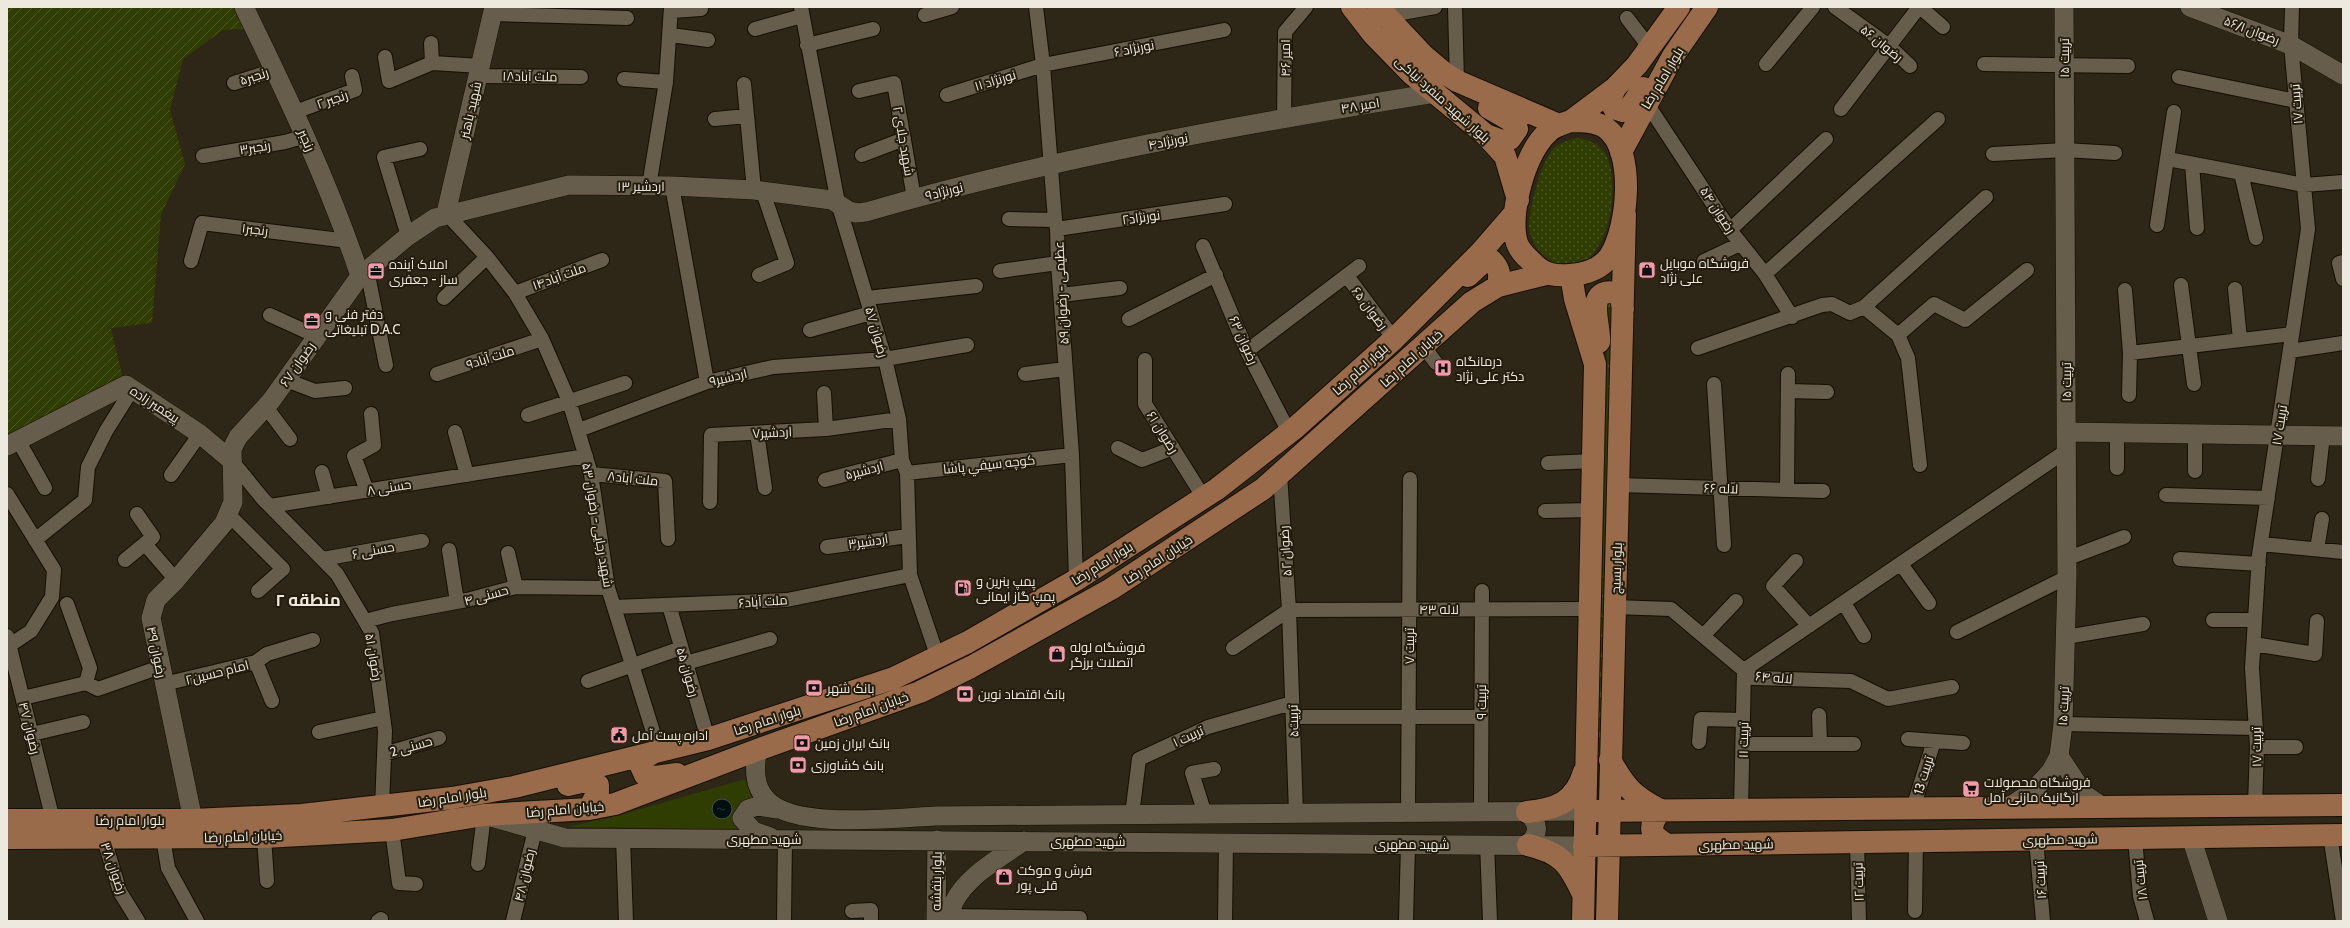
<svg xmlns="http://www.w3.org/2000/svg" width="2350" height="928" font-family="Cabin,Cairo,sans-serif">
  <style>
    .grass { fill: url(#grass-dots) }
    .forest { fill: url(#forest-firs) }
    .park { fill: #2f3c02 }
    .garden { fill: url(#garden-furrows) }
    .water { fill: url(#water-ripples); stroke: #49504f }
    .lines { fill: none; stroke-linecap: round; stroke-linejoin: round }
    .street-casing { stroke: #160f02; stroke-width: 16 }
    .secondary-casing { stroke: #160f02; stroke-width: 20 }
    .primary-casing { stroke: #160f02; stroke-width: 24 }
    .street { stroke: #675d4c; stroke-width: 14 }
    .secondary { stroke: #675d4c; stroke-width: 19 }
    .primary { stroke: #996b4b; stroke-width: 22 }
    .labels { text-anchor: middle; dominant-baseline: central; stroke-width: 4; stroke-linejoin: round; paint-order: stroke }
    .street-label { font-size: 13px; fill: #eee9df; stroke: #241c0d }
    .poi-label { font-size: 13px; fill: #eee9df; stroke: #241c0d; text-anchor: start }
    .district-label { font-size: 17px; font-weight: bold; fill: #eee9df; stroke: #241c0d }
  </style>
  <defs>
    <pattern id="grass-dots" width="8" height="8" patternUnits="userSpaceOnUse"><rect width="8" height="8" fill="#2f3c02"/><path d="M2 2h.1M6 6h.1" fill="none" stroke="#4d5826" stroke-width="1.8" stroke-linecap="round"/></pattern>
    <pattern id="forest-firs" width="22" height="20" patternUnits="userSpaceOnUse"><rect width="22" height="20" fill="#2f3c02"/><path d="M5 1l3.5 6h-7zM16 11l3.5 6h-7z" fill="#4d5826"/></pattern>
    <pattern id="garden-furrows" width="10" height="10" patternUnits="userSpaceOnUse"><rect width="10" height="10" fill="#2f3c02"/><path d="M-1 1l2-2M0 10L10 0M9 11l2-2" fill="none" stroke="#4d5826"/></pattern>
    <pattern id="water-ripples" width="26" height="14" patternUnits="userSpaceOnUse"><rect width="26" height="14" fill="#020f11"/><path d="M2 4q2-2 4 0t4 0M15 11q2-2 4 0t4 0" fill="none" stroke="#273233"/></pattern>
  </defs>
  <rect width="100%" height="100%" fill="#2e2616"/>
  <!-- grass -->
  <path class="grass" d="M 1576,138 C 1587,139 1600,143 1606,155 C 1626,194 1599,304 1541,253 C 1536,249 1530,235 1529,229 C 1529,209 1540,162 1554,148 C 1560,143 1568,140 1576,138 Z"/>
  <!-- forest -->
  <path class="forest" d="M 1609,303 L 1613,307 L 1600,764 L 1598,760 L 1607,342 L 1601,309 Z"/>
  <!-- park -->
  <path class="park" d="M 745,779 L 754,803 L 737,816 L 737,829 L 567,827 L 612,817 Z"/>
  <!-- garden -->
  <path class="garden" d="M 7,7 L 248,7 L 258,28 L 223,30 L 183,59 L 170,110 L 185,164 L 161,215 L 152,323 L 111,328 L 123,379 L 7,436 Z"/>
  <!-- water -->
  <path class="water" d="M712 809a10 10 0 1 1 20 0a10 10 0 1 1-20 0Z"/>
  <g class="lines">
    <defs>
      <path id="street" d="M 801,7 L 838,203 L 885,359 L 899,419 L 902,460 L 907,473 L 910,575 L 938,658
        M 1036,7 L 1043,65 L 1055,220 L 1057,229 L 1058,263 L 1072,455 L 1076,580
        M 1455,7 L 1457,81
        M 1835,7 L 1889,46 L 1910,66
        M 1920,7 L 1943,27
        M 672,11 L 701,9
        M 492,14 L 627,18
        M 925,15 L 952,7
        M 1385,16 L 1435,7
        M 1627,18 L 1650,48
        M 755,29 L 802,16
        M 671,35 L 708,40
        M 431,43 L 432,63
        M 807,45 L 873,29
        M 385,57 L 389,81 L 432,63 L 481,66
        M 1766,64 L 1813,7
        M 1984,64 L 2128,66
        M 479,76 L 581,77
        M 2179,77 L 2296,101
        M 624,79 L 666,82
        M 234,83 L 275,70
        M 744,84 L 754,190
        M 859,91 L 894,83 L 914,198
        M 947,95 L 1043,65 L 1224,30
        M 1646,102 L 1730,230 L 1765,274 L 1792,317
        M 1841,109 L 1919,7
        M 295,112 L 355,90 L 352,76
        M 1284,118 L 1285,32 L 1306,7
        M 715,119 L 747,116
        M 1993,154 L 2065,150 L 2115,153
        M 862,155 L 904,139
        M 203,156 L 285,142 L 306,136
        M 2168,159 L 2304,185 L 2343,182
        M 2192,164 L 2197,228
        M 2241,173 L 2256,238
        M 649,186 L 666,82 L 671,7
        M 672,186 L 707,382
        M 446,213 L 487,257 L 515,293 L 542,339 L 569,401 L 591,474 L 608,588 L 659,751
        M 1009,219 L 1055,220
        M 2157,225 L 2174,112
        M 1057,229 L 1225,204
        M 1730,230 L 1826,139
        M 408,236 L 384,157 L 420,149
        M 1203,246 L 1247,351 L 1289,432
        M 191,261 L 202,223 L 348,241
        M 1704,261 L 1740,244
        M 2343,262 L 2339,263 L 2343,279
        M 367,270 L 386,365
        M 1000,271 L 1058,263
        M 1765,274 L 1938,119
        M 759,275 L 787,263 L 763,192
        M 1347,276 L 1394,339
        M 2181,285 L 2194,384
        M 2235,289 L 2240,339
        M 2125,290 L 2130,353 L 2129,395
        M 515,293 L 602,260
        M 1061,295 L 1120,288
        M 444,298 L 487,257
        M 867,298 L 976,286
        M 1864,307 L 1898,335 L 1934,304 L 1965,320 L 2027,270
        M 270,315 L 316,336
        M 1129,319 L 1216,275
        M 810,330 L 871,313
        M 1898,335 L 1908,358 L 1920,465
        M 1424,347 L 1436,363
        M 1698,348 L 1822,305 L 1832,304 L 1850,313 L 1864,307 L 1986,197
        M 1247,351 L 1359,266
        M 2290,351 L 2343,343
        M 2130,353 L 2292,334
        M 1145,360 L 1145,404 L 1204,498
        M 437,374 L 542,339
        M 1025,374 L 1065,369
        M 286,380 L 315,391 L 345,388
        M 1714,384 L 1724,545
        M 1788,391 L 1827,392
        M 824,393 L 826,429
        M 266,407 L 290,439
        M 528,415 L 625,383
        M 579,430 L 707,382 L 773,367 L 885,359 L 967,345
        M 455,432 L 467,475
        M 757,433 L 765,488
        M 2117,433 L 2117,468
        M 18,440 L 45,488
        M 1118,448 L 1142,460 L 1173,448
        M 232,461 L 263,499 L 337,574 L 372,633 L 385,731 L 382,807
        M 1548,463 L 1593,461
        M 2195,471 L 2195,435
        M 322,472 L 329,497
        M 907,473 L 1072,455
        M 591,474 L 665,481 L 668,539
        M 1280,474 L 1289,610 L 1296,813
        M 171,475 L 200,434
        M 2318,479 L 2323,436
        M 825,480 L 902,460
        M 1618,485 L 1823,491
        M 1787,490 L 1788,374
        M 367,491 L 354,456 L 374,445 L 371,414
        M 7,494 L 54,570 L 52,597 L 31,631 L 7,647
        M 2166,495 L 2268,498
        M 710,502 L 711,435 L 826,429 L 899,419
        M 270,506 L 586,456
        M 1545,511 L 1592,510
        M 228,514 L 283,569 L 258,591
        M 35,540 L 85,500 L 88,467 L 106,431 L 133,388
        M 145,544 L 176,580
        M 2261,544 L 2343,552
        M 827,547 L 908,536
        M 2317,549 L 2322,519
        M 449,550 L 457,602
        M 508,553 L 516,587
        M 323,559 L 422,541
        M 2066,559 L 2124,537
        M 2180,559 L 2259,564
        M 125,560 L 153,537 L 137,514
        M 1796,561 L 1773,586 L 1809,626
        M 1901,564 L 1929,603
        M 1844,603 L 1864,636
        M 67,604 L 90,668 L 86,683
        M 669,605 L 708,739
        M 614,607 L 787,600 L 910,575
        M 1614,607 L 1671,609 L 1753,678 L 1851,681 L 1888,699 L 1952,687
        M 2213,620 L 2255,620
        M 365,621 L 392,614 L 467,600 L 516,587 L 608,588
        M 1957,632 L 2067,577
        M 7,636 L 53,820
        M 1703,636 L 1736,601
        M 2066,637 L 2143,624
        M 2254,644 L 2315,654 L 2317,621
        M 1233,648 L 1289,610 L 1589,609
        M 256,662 L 272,701
        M 686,663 L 770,639
        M 588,681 L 681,648
        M 164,684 L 256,662 L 267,654 L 313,640
        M 23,698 L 86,683 L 98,689 L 160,667
        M 1819,715 L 1820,744
        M 1293,717 L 1481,717
        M 2063,724 L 2256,728
        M 319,732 L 383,718
        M 32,734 L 83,722
        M 1908,739 L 1963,743
        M 1699,742 L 1701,719 L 1743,720
        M 1743,744 L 1854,744
        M 2257,747 L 2296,747
        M 384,754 L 439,738
        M 2255,805 L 2257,747 L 2252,668 L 2259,555 L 2308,229 L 2291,45 L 2292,7
        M 1913,808 L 1934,741
        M 1741,810 L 1744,670 L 2066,451
        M 1408,812 L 1410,479
        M 1481,812 L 1482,591
        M 1205,814 L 1192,773 L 1214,769
        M 1132,815 L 1139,759 L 1208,727 L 1292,703
        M 392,830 L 399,883 L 416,884
        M 2330,835 L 2343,921
        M 103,836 L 120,892 L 138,921
        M 264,837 L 267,881
        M 163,838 L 168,868 L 197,921
        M 623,838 L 626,921
        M 2135,838 L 2140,896 L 2147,921
        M 2036,839 L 2043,921
        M 1857,842 L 1859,921
        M 1487,844 L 1490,921
        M 478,864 L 484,815
        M 852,911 L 871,910 L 871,921
        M 1915,911 L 1916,841
        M 952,916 L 1080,918
        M 378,921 L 381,919
        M 513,921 L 535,830
        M 784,921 L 785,839
        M 1225,921 L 1226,842
        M 1406,921 L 1408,844"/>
      <path id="secondary" d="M 244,7 C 287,95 329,183 360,276
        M 2190,7 L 2291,45 L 2343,75
        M 446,213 L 494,7
        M 2066,432 L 2343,436
        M 7,446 L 126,385 L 200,434 L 232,461
        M 757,750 C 755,767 753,785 766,799 C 792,830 896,818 935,816 L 1585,811
        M 2059,756 L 2084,794 L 2103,807
        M 2007,808 L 2032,792 L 2051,771 L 2059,756 L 2063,724 L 2067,577 L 2064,7
        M 1527,812 C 1539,824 1540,832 1528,845
        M 491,817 L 565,838 L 1584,846
        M 193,820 L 151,618 L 156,600 L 176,580 L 224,523 L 233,502 L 232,449 L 238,437 L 271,401 L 360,276 L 408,236 L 435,218 L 569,185 L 672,186 L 754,190 L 832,200 L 849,211 L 856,213 L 866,212 C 1052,158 1244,124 1435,93
        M 770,837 L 753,831 L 742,818 L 748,809 L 758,806 L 776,809
        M 2191,837 L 2218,921
        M 936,921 L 937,840
        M 951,921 C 952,915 951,907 954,902 C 968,875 1000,858 1024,841"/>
      <path id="primary" d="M 1352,7 L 1373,34 L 1412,74 L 1486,135 L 1505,156 L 1518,200
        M 1378,7 L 1424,56 L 1443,72 L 1457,81 L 1559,125
        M 1615,88 L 1610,100 L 1614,108 L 1623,111 L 1629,109 L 1643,88
        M 1571,121 C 1582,121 1596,121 1606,128 C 1636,150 1628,228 1610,256 C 1601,269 1585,274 1570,275 C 1555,276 1545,275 1534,264 C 1528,258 1520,252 1517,243 C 1508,215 1525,153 1547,133 C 1553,126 1562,124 1571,121 Z
        M 1571,121 L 1615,88 L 1637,65 L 1679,7
        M 1486,135 L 1502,141 L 1510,139 L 1517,129 L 1515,123 L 1489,108
        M 1621,152 L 1673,56 L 1707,7
        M 1571,275 L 1575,299 L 1595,364 L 1583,921
        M 1468,276 L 1484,261 L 1492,261 C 1500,269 1500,275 1498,286
        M 1599,342 C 1601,326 1583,286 1617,293 L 1621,298 L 1623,309
        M 653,753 L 646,757 L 640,764 L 645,775 L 656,777 L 677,774
        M 1610,760 C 1626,788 1632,795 1660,810 C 1649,828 1648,833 1667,845
        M 568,785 L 590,780 L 598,785 L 598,792 L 589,809
        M 1585,811 L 2343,805
        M 1527,812 C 1557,809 1575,802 1584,772
        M 7,820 L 193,820 L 302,815 L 452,798 L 514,787 L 708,739 L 894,678 L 968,642 L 1076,580 L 1217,489 L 1295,428 L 1394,339 L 1481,252 L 1514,214
        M 7,838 L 264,837 L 392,830 L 484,815 L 589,809 L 615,804 L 757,750 L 920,692 L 971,667 L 1111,589 L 1263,489 L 1472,302 L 1498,286 L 1546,274
        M 1528,845 C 1562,853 1569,864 1583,894
        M 1584,846 L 2343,835
        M 1607,921 L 1625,214"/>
    </defs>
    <!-- street casing -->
    <use href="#street" class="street-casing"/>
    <!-- secondary casing -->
    <use href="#secondary" class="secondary-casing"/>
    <!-- primary casing -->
    <use href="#primary" class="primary-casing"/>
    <!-- street -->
    <use href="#street" class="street"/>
    <!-- secondary -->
    <use href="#secondary" class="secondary"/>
    <!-- primary -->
    <use href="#primary" class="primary"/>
  </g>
  <!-- icons -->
  <defs>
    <symbol id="shop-square" viewBox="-11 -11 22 22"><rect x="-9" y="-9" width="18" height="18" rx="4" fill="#f39aa8" stroke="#241c0d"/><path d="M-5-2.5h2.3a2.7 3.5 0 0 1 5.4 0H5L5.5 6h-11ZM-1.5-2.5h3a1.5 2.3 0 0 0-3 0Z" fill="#111"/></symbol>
    <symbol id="office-square" viewBox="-11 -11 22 22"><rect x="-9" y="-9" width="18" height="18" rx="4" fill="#f39aa8" stroke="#241c0d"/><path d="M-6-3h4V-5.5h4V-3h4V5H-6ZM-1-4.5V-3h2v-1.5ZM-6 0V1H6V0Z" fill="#111"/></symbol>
    <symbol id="hospital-square" viewBox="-11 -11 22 22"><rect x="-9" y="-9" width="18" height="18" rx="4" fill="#f39aa8" stroke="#241c0d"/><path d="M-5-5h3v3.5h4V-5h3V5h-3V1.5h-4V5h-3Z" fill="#111"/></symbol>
    <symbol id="fuel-square" viewBox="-11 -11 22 22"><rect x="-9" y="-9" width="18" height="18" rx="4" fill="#f39aa8" stroke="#241c0d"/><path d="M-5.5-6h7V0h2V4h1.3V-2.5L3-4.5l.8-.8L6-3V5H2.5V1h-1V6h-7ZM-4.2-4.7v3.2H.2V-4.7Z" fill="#111"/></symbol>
    <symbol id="bank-square" viewBox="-11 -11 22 22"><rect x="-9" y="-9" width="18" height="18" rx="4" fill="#f39aa8" stroke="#241c0d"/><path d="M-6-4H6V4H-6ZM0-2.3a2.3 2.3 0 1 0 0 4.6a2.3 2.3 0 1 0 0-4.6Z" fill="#111"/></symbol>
    <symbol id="civic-square" viewBox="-11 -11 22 22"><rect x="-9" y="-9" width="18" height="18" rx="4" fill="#f39aa8" stroke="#241c0d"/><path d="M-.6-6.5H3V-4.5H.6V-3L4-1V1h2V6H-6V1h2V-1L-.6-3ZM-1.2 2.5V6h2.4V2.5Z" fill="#111"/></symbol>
    <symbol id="supermarket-square" viewBox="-11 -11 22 22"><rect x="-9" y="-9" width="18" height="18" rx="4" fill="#f39aa8" stroke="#241c0d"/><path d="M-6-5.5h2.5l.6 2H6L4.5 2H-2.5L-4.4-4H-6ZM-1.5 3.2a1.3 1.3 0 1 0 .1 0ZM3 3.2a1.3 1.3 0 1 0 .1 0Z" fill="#111"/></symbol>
  </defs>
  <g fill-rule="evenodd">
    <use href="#shop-square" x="1637" y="260" width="20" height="20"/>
    <use href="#office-square" x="366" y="261" width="20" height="20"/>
    <use href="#office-square" x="302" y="311" width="20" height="20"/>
    <use href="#hospital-square" x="1433" y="358" width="20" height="20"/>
    <use href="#fuel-square" x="953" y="578" width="20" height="20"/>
    <use href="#shop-square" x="1047" y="644" width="20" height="20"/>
    <use href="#bank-square" x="804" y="678" width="20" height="20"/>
    <use href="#bank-square" x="955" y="684" width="20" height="20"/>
    <use href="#civic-square" x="609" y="725" width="20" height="20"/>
    <use href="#bank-square" x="792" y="733" width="20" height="20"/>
    <use href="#bank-square" x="788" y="755" width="20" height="20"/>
    <use href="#supermarket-square" x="1961" y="779" width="20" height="20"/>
    <use href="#shop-square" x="994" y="867" width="20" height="20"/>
  </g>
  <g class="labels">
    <!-- street labels -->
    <g class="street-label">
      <text transform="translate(2252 30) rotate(21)">رضوان ۵۶/۱</text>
      <text transform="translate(1882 43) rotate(39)">رضوان ۵۶</text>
      <text transform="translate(1134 48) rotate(-11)">نورنژاد ۶</text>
      <text transform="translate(1285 58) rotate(-90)">امیر ۴۶</text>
      <text transform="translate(2064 58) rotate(-90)">تربیت ۱۵</text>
      <text transform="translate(254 76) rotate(-18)">رنجبر۵</text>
      <text transform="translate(530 76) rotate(1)">ملت آباد۱۸</text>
      <text transform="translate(1662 78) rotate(-59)">بلوار امام رضا</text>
      <text transform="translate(995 80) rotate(-17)">نورنژاد ۱۱</text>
      <text transform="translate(332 99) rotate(-19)">رنجبر ۲</text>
      <text transform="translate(1443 99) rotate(42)">بلوار شهید منفرد نیاکی</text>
      <text transform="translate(2296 104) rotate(-95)">تربیت ۱۷</text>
      <text transform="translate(1360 105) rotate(-9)">امیر ۴۸</text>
      <text transform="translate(470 110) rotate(-77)">شهید باهنر</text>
      <text transform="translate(307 140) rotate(67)">رنجبر</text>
      <text transform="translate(904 141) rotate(80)">شهید جلای ۲</text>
      <text transform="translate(1168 141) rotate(-11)">نورنژاد۴</text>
      <text transform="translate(255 147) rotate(-9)">رنجبر۳</text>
      <text x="641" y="186">اردشیر ۱۳</text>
      <text transform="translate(944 191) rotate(-14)">نورنژاد۹</text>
      <text transform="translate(1718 210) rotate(57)">رضوان ۵۴</text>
      <text transform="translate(1141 217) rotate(-8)">نورنژاد۲</text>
      <text transform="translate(255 229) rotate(7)">رنجبر۱</text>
      <text transform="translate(559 276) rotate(-20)">ملت آباد۱۴</text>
      <text transform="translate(1061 293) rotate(-93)">عظیمی - رضوان ۵۹</text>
      <text transform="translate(1370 308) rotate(53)">رضوان ۶۵</text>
      <text transform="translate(877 332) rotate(74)">رضوان ۵۷</text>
      <text transform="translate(1244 340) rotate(66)">رضوان ۶۳</text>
      <text transform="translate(490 357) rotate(-18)">ملت آباد۹</text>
      <text transform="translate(1411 358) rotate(-42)">خیابان امام رضا</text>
      <text transform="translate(297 364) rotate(-55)">رضوان ۶۷</text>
      <text transform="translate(1360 369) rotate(-42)">بلوار امام رضا</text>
      <text transform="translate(728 377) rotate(-13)">اردشیر۹</text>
      <text transform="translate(2066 382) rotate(-90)">تربیت ۱۵</text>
      <text transform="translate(155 404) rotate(33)">پیغمبر زاده</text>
      <text transform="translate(2279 425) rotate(-81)">تربیت ۱۷</text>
      <text transform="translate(772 432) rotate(-3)">اردشیر۷</text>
      <text transform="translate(1163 432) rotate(58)">رضوان ۶۱</text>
      <text transform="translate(989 464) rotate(-6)">كوچه سيفي پاشا</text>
      <text transform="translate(864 470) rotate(-15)">اردشیر۵</text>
      <text transform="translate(633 478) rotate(6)">ملت آباد۸</text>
      <text transform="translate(389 487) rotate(-9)">حسنی ۸</text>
      <text transform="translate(1721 488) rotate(2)">لاله ۶۶</text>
      <text transform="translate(598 525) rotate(80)">شهید رجایی - رضوان ۵۳</text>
      <text transform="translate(868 541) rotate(-8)">اردشیر۳</text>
      <text transform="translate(373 550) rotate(-11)">حسنی ۶</text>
      <text transform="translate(1285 551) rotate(-94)">رضوان ۵۲</text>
      <text transform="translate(1158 559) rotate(-33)">خیابان امام رضا</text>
      <text transform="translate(1102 563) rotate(-32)">بلوار امام رضا</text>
      <text transform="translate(1616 568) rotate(-88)">بلوار بسیج</text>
      <text transform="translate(486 595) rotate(-15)">حسنی ۴</text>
      <text transform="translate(763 601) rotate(-4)">ملت آباد۶</text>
      <text x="1439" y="609">لاله ۴۳</text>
      <text transform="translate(1409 646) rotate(-90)">تربیت ۷</text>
      <text transform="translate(157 652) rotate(78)">رضوان ۴۹</text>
      <text transform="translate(374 657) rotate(80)">رضوان ۵۱</text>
      <text transform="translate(217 672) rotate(-14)">امام حسین۲</text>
      <text transform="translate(688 672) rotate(74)">رضوان ۵۵</text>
      <text transform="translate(1774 677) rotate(5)">لاله ۶۴</text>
      <text transform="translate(1481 702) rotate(-90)">تربیت ۹</text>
      <text transform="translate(2063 706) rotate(-87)">تربیت ۱۵</text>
      <text transform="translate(871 709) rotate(-20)">خیابان امام رضا</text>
      <text transform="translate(767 720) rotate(-18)">بلوار امام رضا</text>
      <text transform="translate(1293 721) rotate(-92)">تربیت۵</text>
      <text transform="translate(30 728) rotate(76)">رضوان ۴۷</text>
      <text transform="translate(1188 736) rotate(-25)">تربیت ۱</text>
      <text transform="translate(1743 740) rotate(-89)">تربیت ۱۱</text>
      <text transform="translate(411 746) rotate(-16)">حسنی 2</text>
      <text transform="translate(2256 747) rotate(-91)">تربیت ۱۷</text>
      <text transform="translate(1923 775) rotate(-73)">تربیت 13</text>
      <text transform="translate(452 797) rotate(-9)">بلوار امام رضا</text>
      <text transform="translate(565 809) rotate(-5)">خیابان امام رضا</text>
      <text x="130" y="820">بلوار امام رضا</text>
      <text transform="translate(243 836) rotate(-2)">خیابان امام رضا</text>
      <text x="764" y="839">شهید مطهری</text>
      <text transform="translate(2060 839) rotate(-1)">شهید مطهری</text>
      <text x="1088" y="841">شهید مطهری</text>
      <text x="1412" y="844">شهید مطهری</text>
      <text transform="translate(1736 844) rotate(-1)">شهید مطهری</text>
      <text transform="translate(114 868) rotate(71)">رضوان ۳۸</text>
      <text transform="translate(524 875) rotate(-77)">رضوان ۴۸</text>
      <text transform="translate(2040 880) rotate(-94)">تربیت ۱۶</text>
      <text transform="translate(2140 880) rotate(-97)">تربیت ۱۸</text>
      <text transform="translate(936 881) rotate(-89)">بلوار بنفشه</text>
      <text transform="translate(1858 882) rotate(-92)">تربیت ۱۲</text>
    </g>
    <!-- poi labels -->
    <g class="poi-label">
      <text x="1660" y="263">فروشگاه موبایل<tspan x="1660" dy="15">علی نژاد</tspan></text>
      <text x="389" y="264">املاک آینده<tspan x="389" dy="15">ساز - جعفری</tspan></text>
      <text x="325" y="314">دفتر فنی و<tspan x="325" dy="15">تبلیغاتی D.A.C</tspan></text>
      <text x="1456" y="361">درمانگاه<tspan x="1456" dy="15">دکتر علی نژاد</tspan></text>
      <text x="976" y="581">پمپ بنرین و<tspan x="976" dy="15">پمپ گاز ایمانی</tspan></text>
      <text x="1070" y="647">فروشگاه لوله<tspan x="1070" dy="15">اتصلات برزگر</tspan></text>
      <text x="827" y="688">بانک شهر</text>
      <text x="978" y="694">بانک اقتصاد نوین</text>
      <text x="632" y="735">اداره پست آمل</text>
      <text x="815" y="743">بانک ایران زمین</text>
      <text x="811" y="765">بانک کشاورزی</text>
      <text x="1984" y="782">فروشگاه محصولات<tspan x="1984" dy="15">ارگانیک مازنی آمل</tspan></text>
      <text x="1017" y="870">فرش و موکت<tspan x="1017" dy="15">قلی پور</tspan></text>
    </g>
    <!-- district labels -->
    <g class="district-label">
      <text x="308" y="600">منطقه ۲</text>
    </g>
  </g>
  <!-- border -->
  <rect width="2350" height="928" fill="none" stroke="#eee9df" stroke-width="16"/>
</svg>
